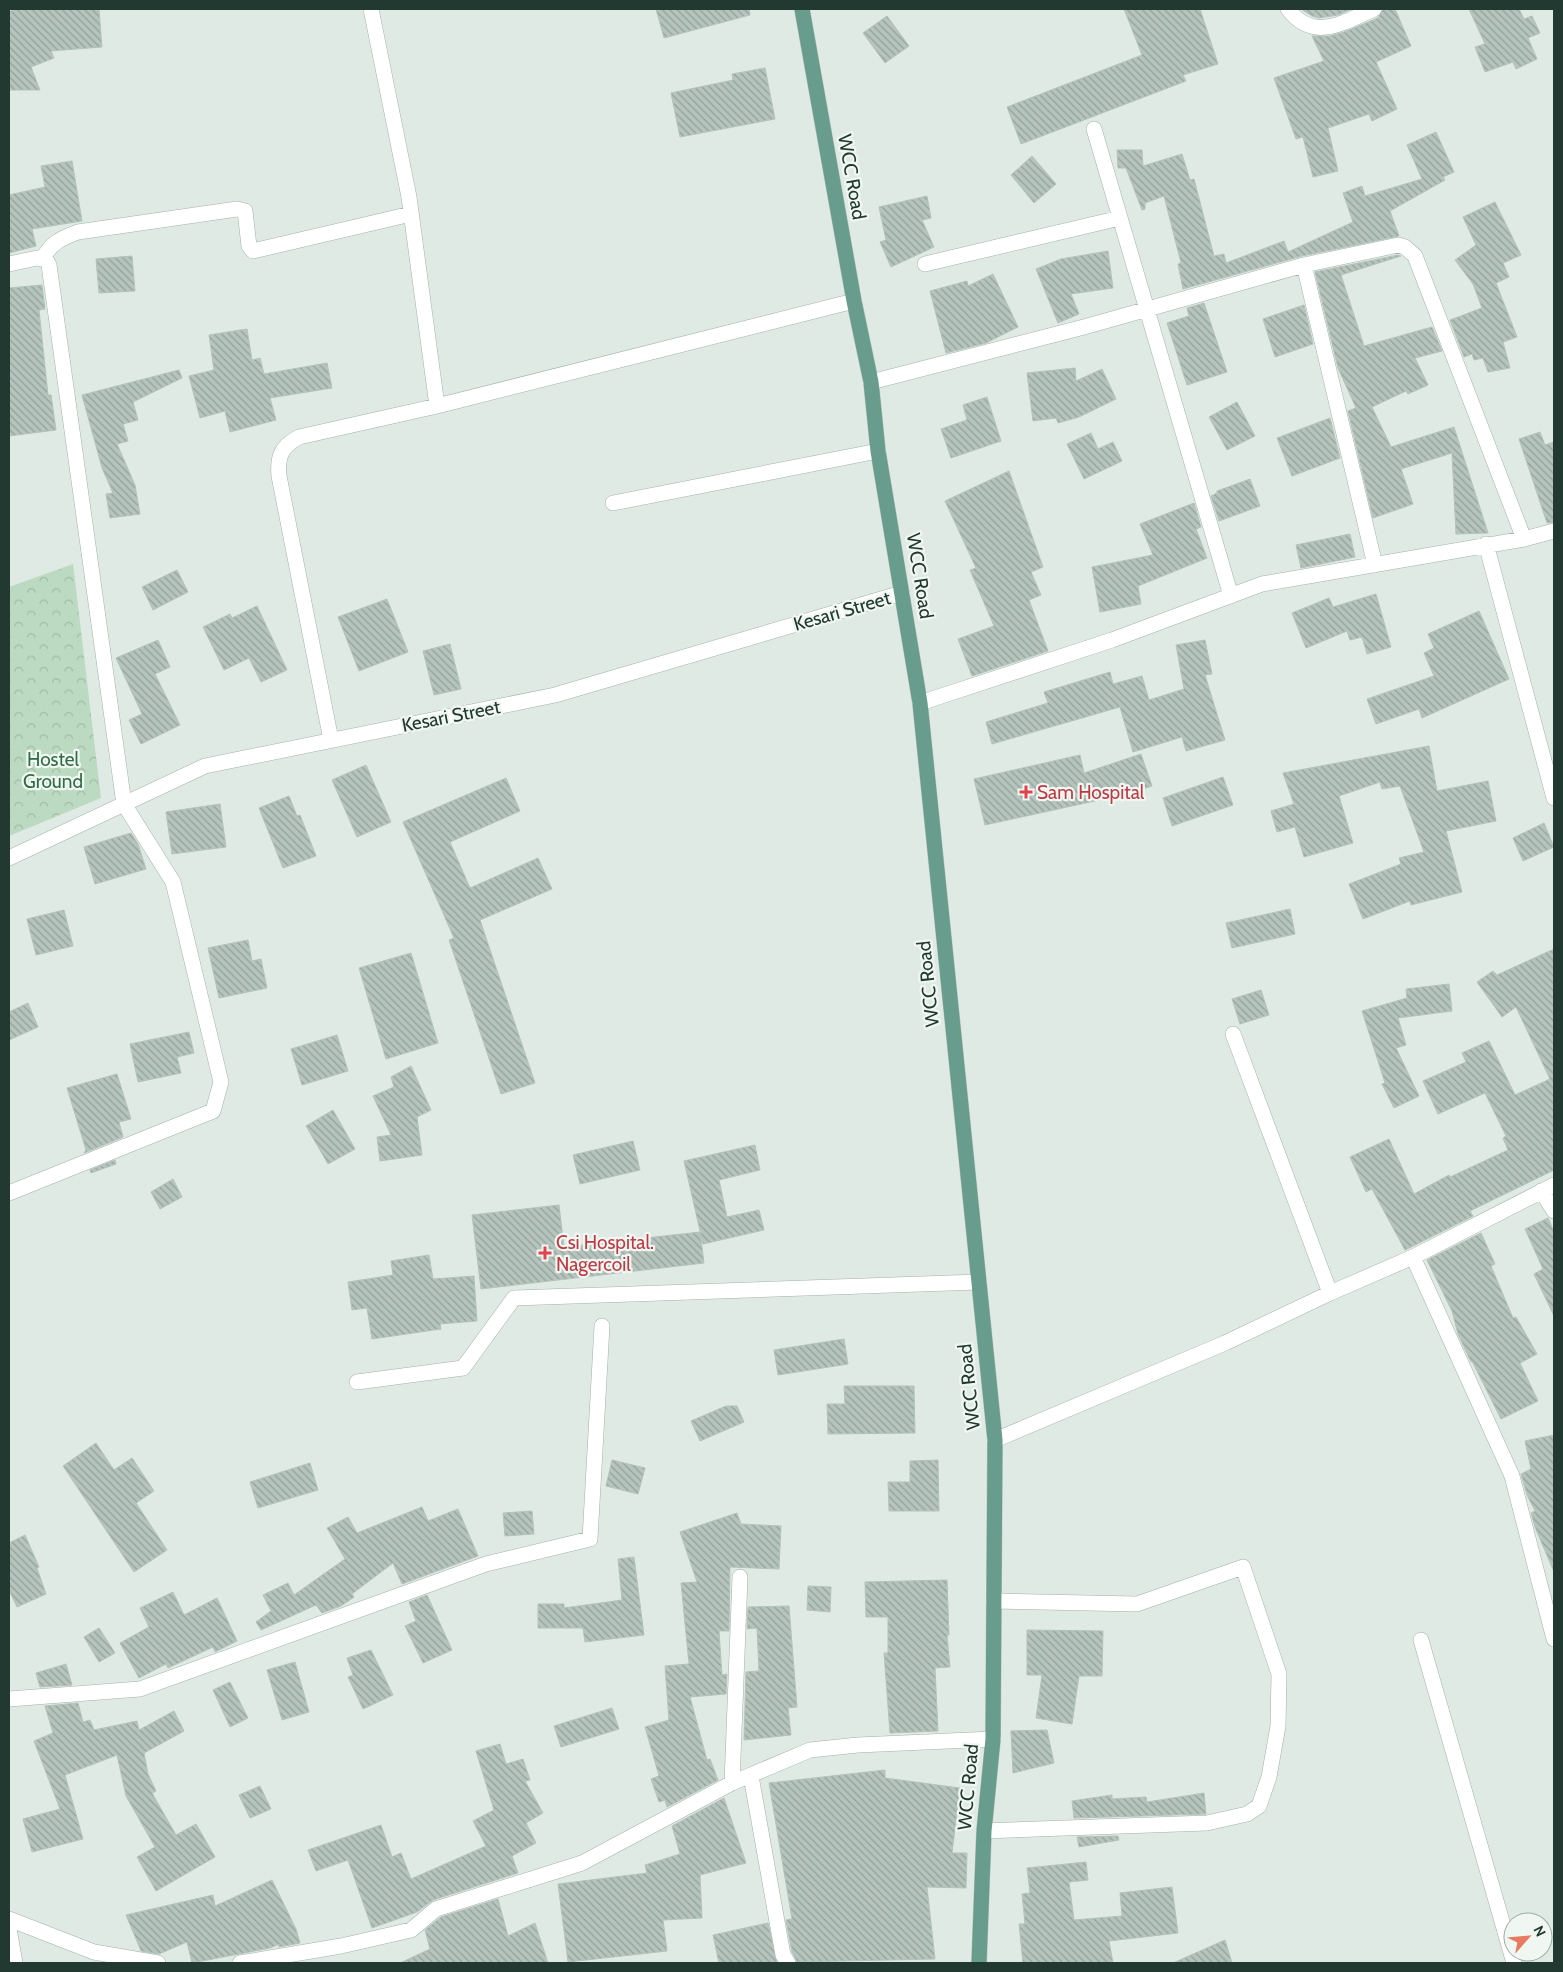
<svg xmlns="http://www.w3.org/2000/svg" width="1563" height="1972" font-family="Cabin,sans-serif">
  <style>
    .forest { fill: url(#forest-crowns) }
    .building { fill: url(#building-back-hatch); stroke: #b3c3bb }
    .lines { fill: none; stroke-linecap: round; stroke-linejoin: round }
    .minor-casing { stroke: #a3b1ab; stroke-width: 16 }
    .tertiary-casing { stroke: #a3b1ab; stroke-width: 16 }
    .primary-casing { stroke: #bdc4c1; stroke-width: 16 }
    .minor { stroke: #fff; stroke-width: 15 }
    .tertiary { stroke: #fff; stroke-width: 15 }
    .primary { stroke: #689c8c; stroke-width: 15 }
    .health-dot { fill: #e0444e; stroke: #f0f7f3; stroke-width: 2 }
    .labels { text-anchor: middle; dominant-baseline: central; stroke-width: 4.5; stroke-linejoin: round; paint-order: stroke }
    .street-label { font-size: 19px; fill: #223931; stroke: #f0f7f3 }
    .park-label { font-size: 19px; fill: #306c44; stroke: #f0f7f3 }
    .health-label { font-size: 19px; fill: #be3a42; stroke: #f0f7f3; text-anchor: start }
  </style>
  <defs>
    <pattern id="forest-crowns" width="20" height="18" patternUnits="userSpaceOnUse" patternTransform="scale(1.25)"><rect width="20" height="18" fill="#bbdac1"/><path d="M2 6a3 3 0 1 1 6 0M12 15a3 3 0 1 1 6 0" fill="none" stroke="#a0bca6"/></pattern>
    <pattern id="building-back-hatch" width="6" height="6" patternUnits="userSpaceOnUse" patternTransform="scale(1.25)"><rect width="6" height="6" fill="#b6c4be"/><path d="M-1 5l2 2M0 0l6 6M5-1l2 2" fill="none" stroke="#94a09b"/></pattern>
  </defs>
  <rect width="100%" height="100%" fill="#e0eae5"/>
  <!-- forest -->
  <path class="forest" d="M 73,564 L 101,798 L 9,836 L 9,587 Z"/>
  <!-- building -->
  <path class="building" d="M 16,9 L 99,9 L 102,47 L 51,51 L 54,58 L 31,67 L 40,90 L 9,90 L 9,12 Z
    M 656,9 L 749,9 L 750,15 L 664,38 Z
    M 1124,9 L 1200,9 L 1218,64 L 1183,75 L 1186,81 L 1021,144 L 1007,107 L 1142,55 Z
    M 1301,9 L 1352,9 L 1338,15 L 1319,18 L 1312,16 Z
    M 1383,9 L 1395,9 L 1411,46 L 1376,62 L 1397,109 L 1372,121 L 1369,114 L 1328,128 L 1338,171 L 1313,177 L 1303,137 L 1296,139 L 1274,78 L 1324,61 L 1312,36 L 1330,36 L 1344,32 L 1378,18 Z
    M 1469,9 L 1519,9 L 1524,19 L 1532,16 L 1540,33 L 1528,38 L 1537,59 L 1516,69 L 1513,62 L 1485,72 L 1475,47 L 1485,44 Z
    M 887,16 L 909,46 L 885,63 L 863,33 Z
    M 765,68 L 775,119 L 680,137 L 671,93 L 733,80 L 732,74 Z
    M 1436,132 L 1454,172 L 1443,177 L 1445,180 L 1390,211 L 1399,236 L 1302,256 L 1183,289 L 1178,264 L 1181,263 L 1164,196 L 1145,203 L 1145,209 L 1142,210 L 1126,168 L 1118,168 L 1117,150 L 1142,150 L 1143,166 L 1182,154 L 1190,180 L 1194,179 L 1214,256 L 1224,254 L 1226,263 L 1284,241 L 1288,252 L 1353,222 L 1343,193 L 1362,186 L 1365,196 L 1422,179 L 1407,145 Z
    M 1032,156 L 1056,184 L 1034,203 L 1011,175 Z
    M 72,161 L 82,221 L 32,229 L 36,246 L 9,253 L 9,195 L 45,187 L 41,166 Z
    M 927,196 L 931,218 L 922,220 L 934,247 L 891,267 L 880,242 L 886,240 L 879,207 Z
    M 1495,202 L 1521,255 L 1503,263 L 1509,277 L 1496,283 L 1517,337 L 1503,342 L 1510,368 L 1488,372 L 1483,358 L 1474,360 L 1472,354 L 1464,357 L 1450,320 L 1482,308 L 1473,284 L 1455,260 L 1476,245 L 1463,217 Z
    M 1108,251 L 1113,288 L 1071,294 L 1079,314 L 1058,323 L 1036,269 L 1061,259 Z
    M 1398,255 L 1401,256 L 1341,275 L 1364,346 L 1432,327 L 1442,351 L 1415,358 L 1428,385 L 1408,394 L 1406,391 L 1372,407 L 1391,447 L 1454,427 L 1488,533 L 1456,534 L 1452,453 L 1401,469 L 1413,504 L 1373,518 L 1348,411 L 1356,408 L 1338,368 L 1315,272 Z
    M 132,256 L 135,291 L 99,293 L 96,259 Z
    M 993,274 L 1018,327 L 986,343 L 946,353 L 930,291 L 967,281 L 968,286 Z
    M 42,285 L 45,309 L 39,310 L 48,395 L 51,395 L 56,430 L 9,436 L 9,288 Z
    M 1204,303 L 1227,372 L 1187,385 L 1167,323 L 1189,316 L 1187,308 Z
    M 1304,305 L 1313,344 L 1275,357 L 1263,319 Z
    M 247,329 L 252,360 L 260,358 L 264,374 L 327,363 L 332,388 L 270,398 L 276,420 L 230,432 L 225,411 L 200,418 L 189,376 L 214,370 L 209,335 Z
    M 1075,368 L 1076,381 L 1102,369 L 1116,399 L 1079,417 L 1058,423 L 1056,418 L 1033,421 L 1027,373 Z
    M 179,370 L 182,378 L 133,402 L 138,420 L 123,424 L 128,441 L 117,444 L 135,485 L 140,514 L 110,518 L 106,494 L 113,493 L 102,468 L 82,395 Z
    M 987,397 L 1001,441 L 951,458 L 941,429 L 967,420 L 963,405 Z
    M 1237,402 L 1255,436 L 1227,450 L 1209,417 Z
    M 1330,418 L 1340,458 L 1292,476 L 1277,438 Z
    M 1540,432 L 1545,445 L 1554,442 L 1554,522 L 1547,523 L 1519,439 Z
    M 1091,433 L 1098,449 L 1113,442 L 1122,461 L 1084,479 L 1067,444 Z
    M 1009,471 L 1043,567 L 1031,572 L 1041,595 L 1029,600 L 1048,651 L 972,676 L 958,639 L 994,626 L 970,570 L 976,568 L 945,501 Z
    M 1250,479 L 1260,506 L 1219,521 L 1211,496 L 1217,493 L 1217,491 Z
    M 1194,503 L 1201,527 L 1196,529 L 1207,558 L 1138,586 L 1141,604 L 1100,612 L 1092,567 L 1153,555 L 1140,524 Z
    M 1350,534 L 1355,557 L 1301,568 L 1296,545 Z
    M 177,570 L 188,592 L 153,610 L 142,587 Z
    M 1376,594 L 1391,647 L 1367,654 L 1362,637 L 1350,640 L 1347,631 L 1306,648 L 1292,613 L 1329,598 L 1333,607 Z
    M 387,599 L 408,652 L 359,671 L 338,617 Z
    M 257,606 L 287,670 L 261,682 L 249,658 L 224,670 L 203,627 L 230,614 L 232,618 Z
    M 1479,611 L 1509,679 L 1422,718 L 1419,709 L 1376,724 L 1367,699 L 1434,676 L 1424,653 L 1434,648 L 1428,634 Z
    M 158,640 L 170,667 L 155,674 L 180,725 L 141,744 L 129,720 L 142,714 L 116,658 Z
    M 1205,640 L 1212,674 L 1205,675 L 1225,740 L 1186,751 L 1182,737 L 1133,752 L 1120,707 L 992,744 L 986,722 L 1048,703 L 1044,692 L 1110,672 L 1113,684 L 1142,676 L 1149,700 L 1184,689 L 1176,645 Z
    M 450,644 L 461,689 L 434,695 L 423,651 Z
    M 1429,746 L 1437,791 L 1488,781 L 1496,821 L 1446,831 L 1462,892 L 1411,905 L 1410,901 L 1363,919 L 1349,884 L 1401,864 L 1399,858 L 1424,852 L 1400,786 L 1382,789 L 1380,782 L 1339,796 L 1353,843 L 1304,857 L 1295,827 L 1277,832 L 1271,811 L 1294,804 L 1283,773 Z
    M 1141,754 L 1152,786 L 1105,801 L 1104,799 L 985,825 L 974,779 L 1080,755 L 1084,773 Z
    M 366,765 L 391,822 L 357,837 L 332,780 Z
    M 1223,777 L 1233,805 L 1172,826 L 1163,798 Z
    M 506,778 L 520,811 L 450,842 L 470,888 L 538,858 L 552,889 L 480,920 L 535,1083 L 501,1094 L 449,940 L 454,938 L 403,822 Z
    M 289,796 L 297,816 L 300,815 L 316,856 L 283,868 L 259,808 Z
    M 220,804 L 226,847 L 172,854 L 166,812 Z
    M 1544,823 L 1554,847 L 1523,861 L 1513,838 Z
    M 131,833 L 138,844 L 146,869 L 95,884 L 84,847 Z
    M 1290,909 L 1295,934 L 1232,948 L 1226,923 Z
    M 64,910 L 73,946 L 36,955 L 27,919 Z
    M 248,940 L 252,961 L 261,959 L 267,988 L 219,998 L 208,948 Z
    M 1554,949 L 1554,1170 L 1470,1211 L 1473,1216 L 1405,1250 L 1372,1189 L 1366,1192 L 1350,1157 L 1389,1139 L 1414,1194 L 1449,1175 L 1450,1177 L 1508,1150 L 1503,1138 L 1506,1136 L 1485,1093 L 1438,1114 L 1423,1081 L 1466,1062 L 1462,1053 L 1489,1041 L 1515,1095 L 1550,1079 L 1516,1007 L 1502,1017 L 1477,982 L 1493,971 L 1497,975 Z
    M 411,953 L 438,1043 L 386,1059 L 359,968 Z
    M 1449,984 L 1452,1011 L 1398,1018 L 1406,1045 L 1396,1048 L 1419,1096 L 1394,1108 L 1382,1084 L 1385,1083 L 1362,1011 L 1407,998 L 1406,989 Z
    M 1261,990 L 1269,1015 L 1240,1024 L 1232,999 Z
    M 28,1003 L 38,1027 L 9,1040 L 9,1012 Z
    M 189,1032 L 194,1053 L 177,1057 L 181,1073 L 138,1082 L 130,1044 Z
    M 337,1035 L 348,1071 L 302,1085 L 291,1049 Z
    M 411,1066 L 431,1110 L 417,1117 L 422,1155 L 380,1161 L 377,1137 L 391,1135 L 373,1096 L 394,1087 L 391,1077 Z
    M 117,1074 L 131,1119 L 119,1122 L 123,1137 L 84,1153 L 86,1150 L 67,1088 Z
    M 333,1110 L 355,1149 L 328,1164 L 306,1126 Z
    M 633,1141 L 640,1170 L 580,1184 L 573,1155 Z
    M 755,1145 L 760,1170 L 719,1180 L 727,1217 L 759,1210 L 764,1230 L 703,1244 L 684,1161 Z
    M 115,1160 L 116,1164 L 91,1173 L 90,1170 Z
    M 173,1179 L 182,1197 L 160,1209 L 151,1192 Z
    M 559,1205 L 564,1247 L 700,1232 L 704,1263 L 481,1289 L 472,1215 Z
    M 1548,1218 L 1554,1232 L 1554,1316 L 1534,1274 L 1543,1269 L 1525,1229 Z
    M 1481,1233 L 1495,1264 L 1491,1266 L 1513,1318 L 1516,1317 L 1537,1354 L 1520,1363 L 1538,1401 L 1501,1419 L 1472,1361 L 1471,1362 L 1458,1334 L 1452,1311 L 1427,1260 Z
    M 429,1255 L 433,1279 L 474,1276 L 477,1321 L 440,1324 L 441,1329 L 372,1339 L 367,1308 L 352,1310 L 348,1282 L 393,1275 L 391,1261 Z
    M 844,1339 L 848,1364 L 778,1375 L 774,1350 Z
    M 844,1386 L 914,1386 L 915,1433 L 828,1434 L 827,1404 L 845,1404 Z
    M 726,1406 L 737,1406 L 744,1422 L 700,1441 L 691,1421 Z
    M 1554,1435 L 1554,1572 L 1535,1527 L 1531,1513 L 1535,1511 L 1527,1495 L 1521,1474 L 1531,1469 L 1525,1441 Z
    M 96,1443 L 114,1470 L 132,1458 L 154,1491 L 136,1503 L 167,1550 L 134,1572 L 63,1466 Z
    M 612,1460 L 645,1468 L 638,1494 L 606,1486 Z
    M 938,1460 L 939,1511 L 889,1511 L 888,1482 L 910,1482 L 910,1461 Z
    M 310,1463 L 318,1490 L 258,1508 L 250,1482 Z
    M 422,1507 L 428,1521 L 458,1509 L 478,1556 L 402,1584 L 393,1563 L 352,1594 L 354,1597 L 341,1606 L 322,1613 L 316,1605 L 261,1630 L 256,1622 L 271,1611 L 263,1595 L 288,1583 L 294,1595 L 345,1559 L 327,1528 L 348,1517 L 357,1533 Z
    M 532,1511 L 534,1534 L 505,1536 L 503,1513 Z
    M 737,1513 L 741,1524 L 781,1526 L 779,1569 L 730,1567 L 729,1631 L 719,1631 L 722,1675 L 727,1674 L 726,1694 L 690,1697 L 707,1760 L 710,1759 L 718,1780 L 667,1807 L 665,1800 L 659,1802 L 651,1779 L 659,1776 L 645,1727 L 669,1720 L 665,1666 L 689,1664 L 681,1583 L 697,1582 L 680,1532 Z
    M 25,1535 L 39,1567 L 37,1568 L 46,1594 L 17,1607 L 9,1590 L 9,1543 Z
    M 634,1557 L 644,1635 L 585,1642 L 583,1628 L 538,1628 L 538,1604 L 564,1604 L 564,1608 L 622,1600 L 618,1559 Z
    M 947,1580 L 949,1635 L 947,1635 L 950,1667 L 935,1668 L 938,1731 L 890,1733 L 884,1653 L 888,1653 L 888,1617 L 866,1617 L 865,1582 Z
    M 808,1586 L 831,1587 L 830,1612 L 807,1610 Z
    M 173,1592 L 184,1615 L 217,1598 L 237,1641 L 215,1652 L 213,1647 L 168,1668 L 166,1664 L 139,1678 L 120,1643 L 149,1627 L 140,1608 Z
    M 427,1595 L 452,1650 L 423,1663 L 405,1626 L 416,1621 L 409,1602 Z
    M 789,1606 L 797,1707 L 788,1708 L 791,1735 L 744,1740 L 746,1672 L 759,1671 L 757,1628 L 747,1629 L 748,1607 Z
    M 99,1628 L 115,1653 L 99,1662 L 84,1637 Z
    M 1027,1630 L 1103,1631 L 1102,1676 L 1079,1676 L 1072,1724 L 1036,1718 L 1042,1675 L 1027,1675 Z
    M 371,1650 L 393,1695 L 363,1709 L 348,1677 L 353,1675 L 347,1658 Z
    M 295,1662 L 309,1712 L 282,1720 L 267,1670 Z
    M 66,1664 L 72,1685 L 40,1687 L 36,1673 Z
    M 230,1682 L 248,1718 L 230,1727 L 213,1690 Z
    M 78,1703 L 83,1722 L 90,1720 L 94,1730 L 137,1721 L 139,1730 L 174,1711 L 184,1731 L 144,1753 L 148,1774 L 156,1791 L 152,1793 L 176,1835 L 196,1824 L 215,1857 L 156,1891 L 137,1857 L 155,1847 L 126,1796 L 117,1755 L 65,1775 L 83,1839 L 32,1852 L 23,1819 L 60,1809 L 34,1741 L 53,1733 L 45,1706 Z
    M 612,1708 L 619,1729 L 561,1747 L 554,1726 Z
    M 1047,1730 L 1054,1763 L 1013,1773 L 1011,1731 Z
    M 500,1744 L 506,1764 L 523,1759 L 530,1780 L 525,1781 L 543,1813 L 526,1823 L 536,1843 L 512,1856 L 518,1873 L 433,1900 L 417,1912 L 372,1928 L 348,1860 L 316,1871 L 308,1850 L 381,1825 L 392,1857 L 401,1853 L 411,1879 L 486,1846 L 473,1821 L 494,1810 L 476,1751 Z
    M 885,1770 L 885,1778 L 960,1788 L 952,1853 L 967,1853 L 966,1888 L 927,1887 L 935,1959 L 797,1962 L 792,1952 L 786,1920 L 792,1919 L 769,1783 Z
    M 260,1786 L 271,1809 L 250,1818 L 239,1795 Z
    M 1204,1793 L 1206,1814 L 1074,1818 L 1072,1801 L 1112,1795 L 1112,1799 L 1146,1797 L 1147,1802 Z
    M 724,1798 L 746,1863 L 700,1875 L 702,1918 L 663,1920 L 667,1951 L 568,1962 L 558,1884 L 647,1873 L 645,1865 L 680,1854 L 672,1826 Z
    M 1118,1836 L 1119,1840 L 1079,1847 L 1077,1837 Z
    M 1086,1862 L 1088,1880 L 1069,1882 L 1074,1920 L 1122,1916 L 1120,1893 L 1172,1887 L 1178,1933 L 1109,1941 L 1113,1963 L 1023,1963 L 1019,1924 L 1025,1924 L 1022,1894 L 1030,1893 L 1027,1868 Z
    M 272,1880 L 296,1929 L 300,1943 L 279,1947 L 279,1944 L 270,1948 L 192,1963 L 187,1942 L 159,1954 L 141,1951 L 126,1915 L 213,1895 L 215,1906 Z
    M 498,1899 L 508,1936 L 535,1923 L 548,1963 L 400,1963 L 430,1949 L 425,1930 L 441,1917 Z
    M 768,1923 L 777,1963 L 719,1963 L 713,1935 Z
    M 1225,1940 L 1232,1963 L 1173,1963 Z"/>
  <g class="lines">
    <defs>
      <path id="minor" d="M 371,9 L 409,197 L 437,406
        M 1288,9 C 1314,43 1344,22 1374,9
        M 1094,129 L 1231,596
        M 43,259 C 50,243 62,238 78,232 L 237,209 L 245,211 L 249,246 L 253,251 L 411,214
        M 9,264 L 37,258 L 46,260 L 49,265 L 124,804 L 173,882 L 221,1082 L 213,1111 L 9,1193
        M 925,264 L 1120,218
        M 1304,265 L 1398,245 L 1405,247 L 1415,256 L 1524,539
        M 871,382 L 1084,327 L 1304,265 L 1375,565
        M 613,503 L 878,451
        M 1486,544 L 1554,798
        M 920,703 L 1112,640 L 1262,584 L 1524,539 L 1554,531
        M 331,740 L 279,476 C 277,456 282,446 299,437 L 437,406 L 854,301
        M 1233,1034 L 1330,1293
        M 1541,1191 L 1554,1211
        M 1413,1257 L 1512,1476 L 1554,1639
        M 357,1382 L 463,1368 L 514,1298 L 979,1282
        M 995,1440 L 1225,1343 L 1330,1293 L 1413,1257 L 1554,1185
        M 1421,1640 L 1514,1963
        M 9,1699 L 140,1689 L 486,1564 L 590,1539 L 602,1326
        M 751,1776 L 783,1955 L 788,1963
        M 732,1783 L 740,1577
        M 984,1831 L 1207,1823 L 1247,1814 L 1259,1806 L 1269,1777 L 1278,1726 L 1279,1674 L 1243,1567 L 1137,1604 L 994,1601
        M 9,1919 L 94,1952 L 158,1963
        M 9,1929 L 15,1963
        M 240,1963 L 341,1946 L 411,1930 L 436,1909 L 582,1863 L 732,1783 L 810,1750 L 858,1745 L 993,1739"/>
      <path id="tertiary" d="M 9,858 L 205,766 L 555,695 L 902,593"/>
      <path id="primary" d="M 802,9 L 854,301 L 871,382 L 878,451 L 920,703 L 995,1440 L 993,1739 L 984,1831 L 979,1963"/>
    </defs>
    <!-- minor casing -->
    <use href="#minor" class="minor-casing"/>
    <!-- tertiary casing -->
    <use href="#tertiary" class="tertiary-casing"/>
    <!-- primary casing -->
    <use href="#primary" class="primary-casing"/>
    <!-- minor -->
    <use href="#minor" class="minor"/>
    <!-- tertiary -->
    <use href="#tertiary" class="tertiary"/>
    <!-- primary -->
    <use href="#primary" class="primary"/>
  </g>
  <!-- markers -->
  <g class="health-dot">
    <path d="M1023.5 784.5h5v5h5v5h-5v5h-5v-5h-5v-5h5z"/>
    <path d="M542.5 1245.5h5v5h5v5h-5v5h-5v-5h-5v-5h5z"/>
  </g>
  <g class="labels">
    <!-- street labels -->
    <g class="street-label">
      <text transform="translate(852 177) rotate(80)">WCC Road</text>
      <text transform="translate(920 576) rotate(81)">WCC Road</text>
      <text transform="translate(842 611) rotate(-16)">Kesari Street</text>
      <text transform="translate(451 716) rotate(-11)">Kesari Street</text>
      <text transform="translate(928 984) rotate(-96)">WCC Road</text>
      <text transform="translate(969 1387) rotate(-96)">WCC Road</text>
      <text transform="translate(968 1787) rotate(-85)">WCC Road</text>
    </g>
    <!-- park labels -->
    <g class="park-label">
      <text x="53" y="759">Hostel<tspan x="53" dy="22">Ground</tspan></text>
    </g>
    <!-- health labels -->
    <g class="health-label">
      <text x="1037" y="792">Sam Hospital</text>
      <text x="556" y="1242">Csi Hospital.<tspan x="556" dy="22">Nagercoil</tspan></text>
    </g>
  </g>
  <!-- border -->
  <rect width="1563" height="1972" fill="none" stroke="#223931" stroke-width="20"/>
  <!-- north arrow -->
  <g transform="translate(1528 1937) rotate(63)"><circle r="24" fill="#f0f7f3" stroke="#9eaba5"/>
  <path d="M0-4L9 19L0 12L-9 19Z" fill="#e77a61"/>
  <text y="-8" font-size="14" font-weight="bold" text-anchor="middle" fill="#223931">N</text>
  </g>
</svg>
